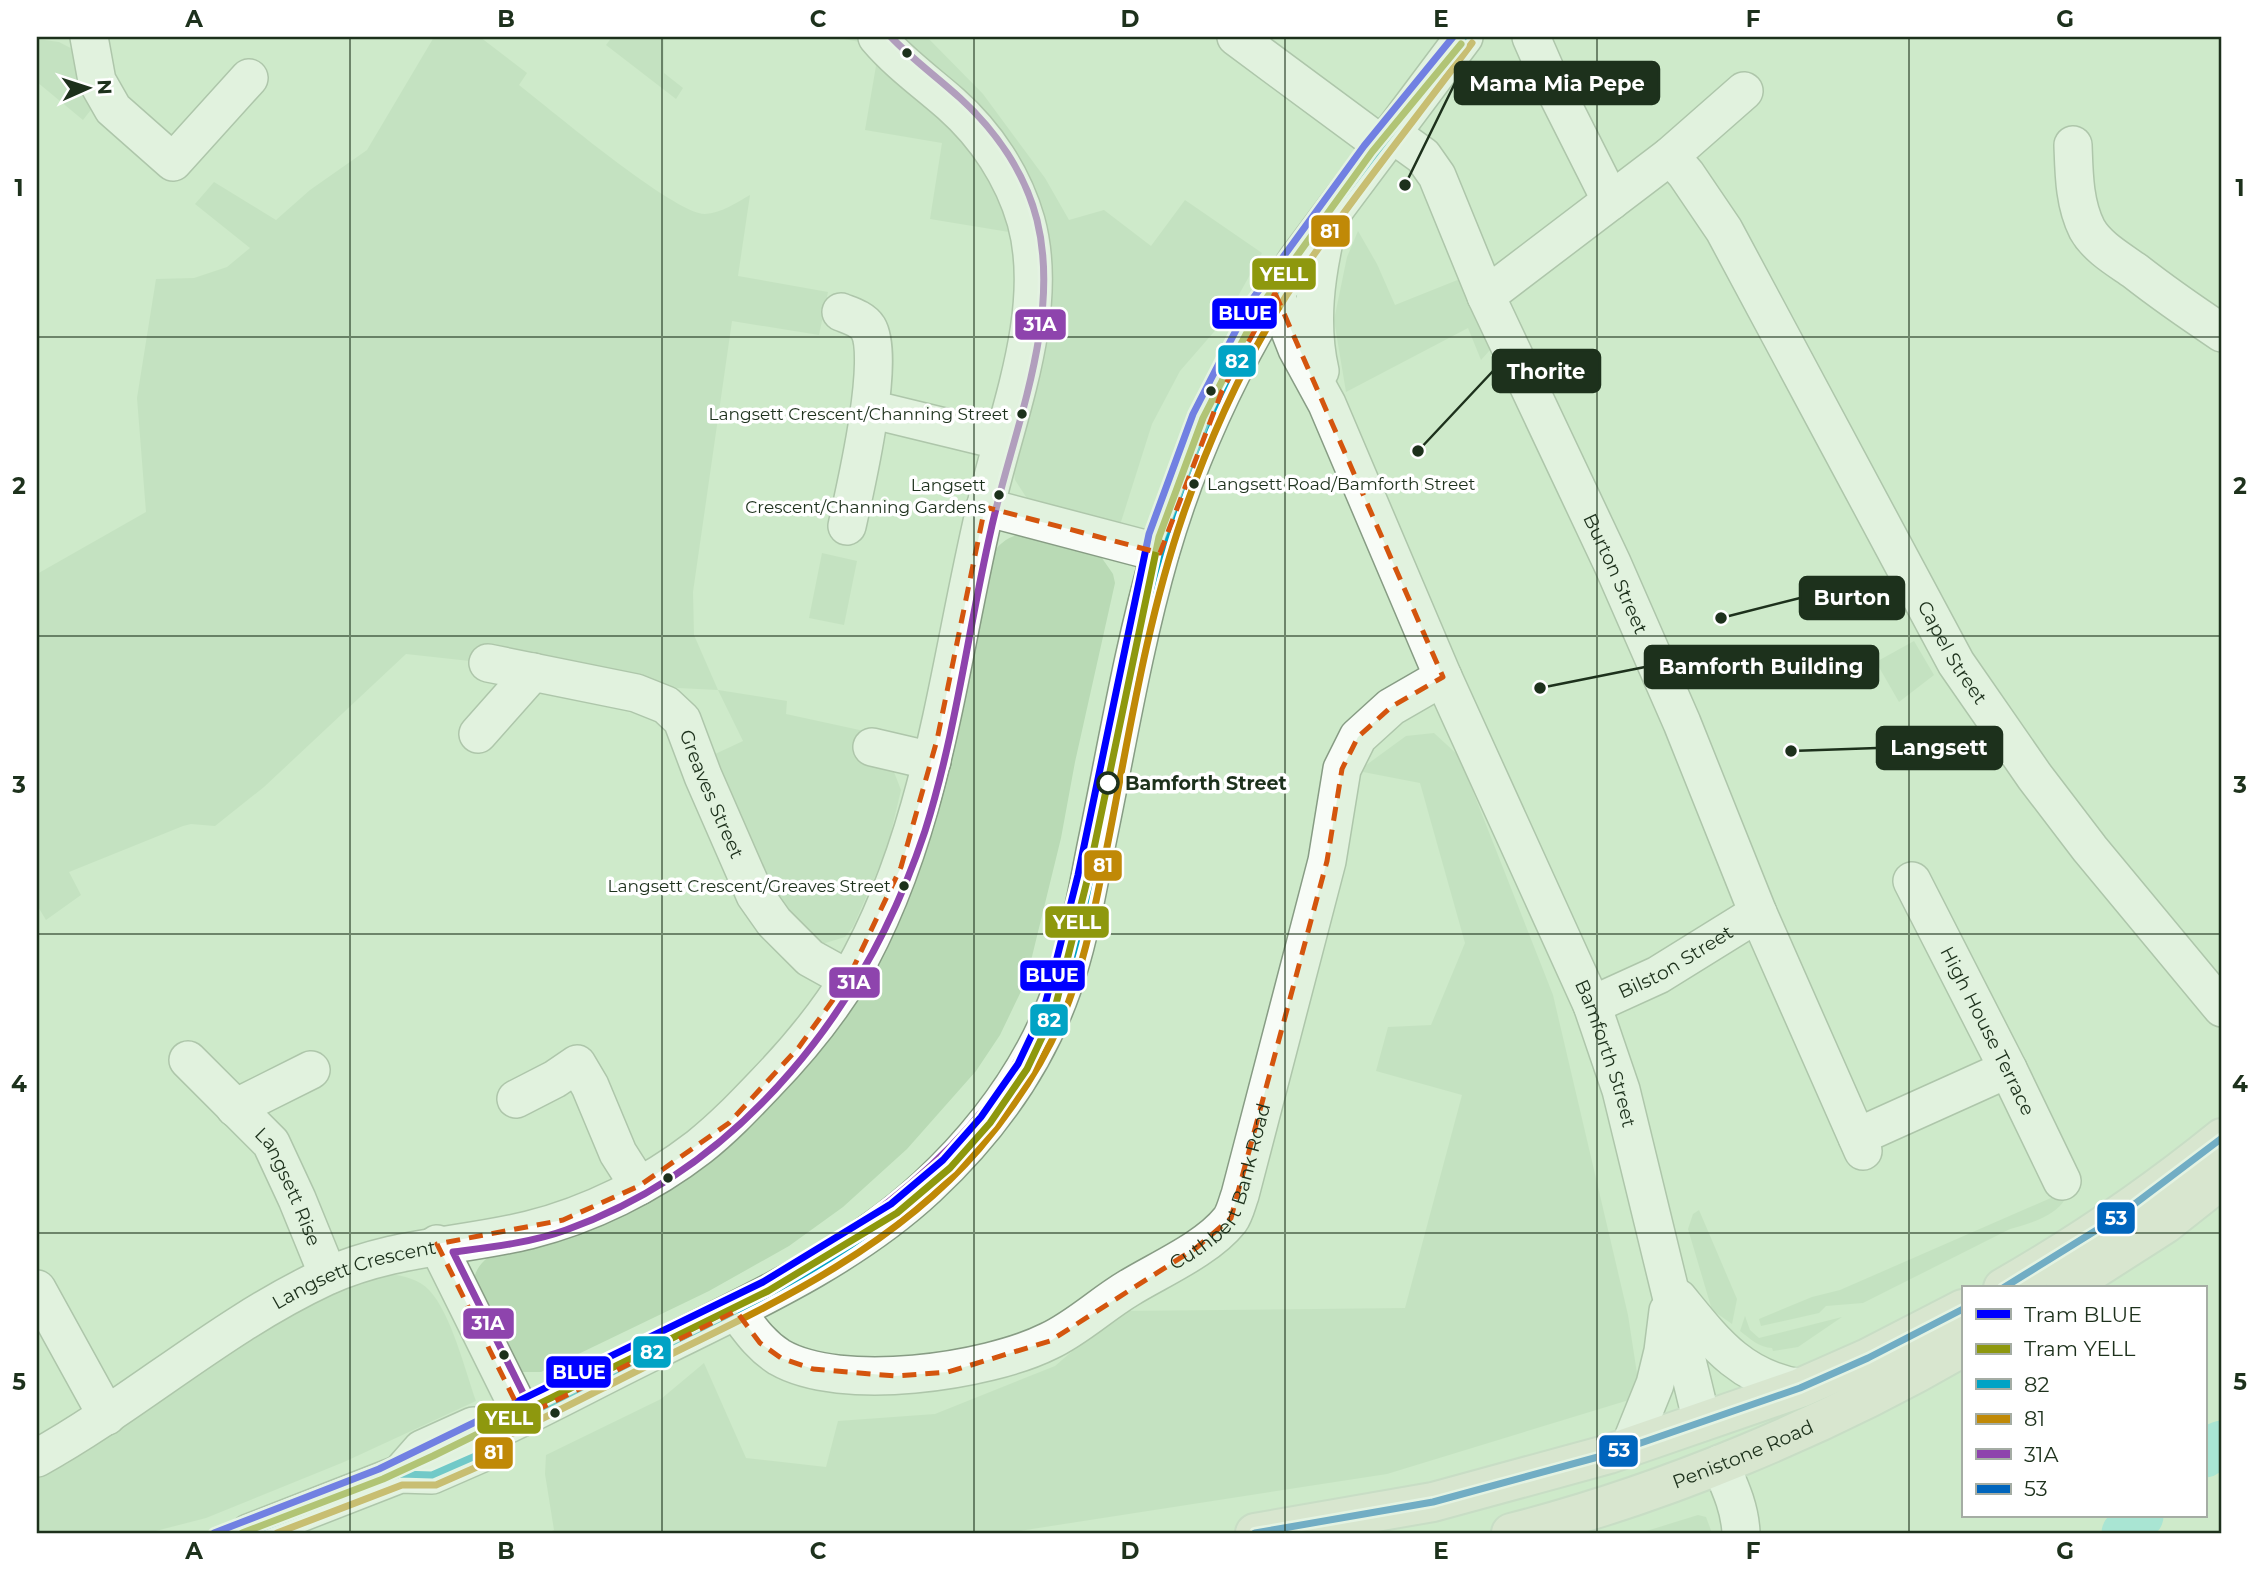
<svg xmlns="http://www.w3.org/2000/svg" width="2259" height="1570" font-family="Montserrat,sans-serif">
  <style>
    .green { fill: #b9dab5 }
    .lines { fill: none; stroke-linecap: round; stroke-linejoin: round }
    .river { stroke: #7ce0dd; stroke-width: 47 }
    .minor-casing { stroke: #879c84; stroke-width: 40 }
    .highway-casing { stroke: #c0cfbe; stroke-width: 42 }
    .minor { stroke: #f8fcf7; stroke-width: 37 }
    .highway { stroke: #e4e3d6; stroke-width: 38 }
    .bus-1-casing { stroke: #fff; stroke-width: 12 }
    .bus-2-casing { stroke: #fff; stroke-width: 12 }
    .bus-3-casing { stroke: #fff; stroke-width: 12 }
    .bus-4-casing { stroke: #fff; stroke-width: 12 }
    .bus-1 { stroke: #01a3c5; stroke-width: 7 }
    .bus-2 { stroke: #c08907; stroke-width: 7 }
    .bus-3 { stroke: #8e44ad; stroke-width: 7 }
    .bus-4 { stroke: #0065bd; stroke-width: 7 }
    .tram-1-casing { stroke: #fff; stroke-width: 12 }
    .tram-2-casing { stroke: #fff; stroke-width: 12 }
    .tram-1 { stroke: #00f; stroke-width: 7 }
    .tram-2 { stroke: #8e980e; stroke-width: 7 }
    .marked { fill: none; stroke: #d4550e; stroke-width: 5; stroke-dasharray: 14 9; stroke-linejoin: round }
    .grid { fill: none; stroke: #1d311c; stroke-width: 2; stroke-opacity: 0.55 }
    .bus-dot { fill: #1d311c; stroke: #fff; stroke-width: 2.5 }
    .stop-dot { fill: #fff; stroke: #1d311c; stroke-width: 3.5 }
    .labels { text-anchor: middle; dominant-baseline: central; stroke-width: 7; stroke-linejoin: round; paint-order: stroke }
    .bus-label { font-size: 17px; fill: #1d311c; stroke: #fff; text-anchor: end }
    .street-label { font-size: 19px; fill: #1d311c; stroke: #fff }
    .stop-label { font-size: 19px; font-weight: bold; fill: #1d311c; stroke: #fff; text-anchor: start }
    .leader { fill: none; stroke: #1d311c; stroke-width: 2.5 }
    .callout-dot { fill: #1d311c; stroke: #fff; stroke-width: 2.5 }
    .callout { fill: #1d311c; stroke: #1d311c; stroke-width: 2.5 }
    .callout-label { font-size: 21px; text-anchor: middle; font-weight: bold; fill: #fff }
    .line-badge { stroke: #fff; stroke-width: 2.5 }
    .badge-label { font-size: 19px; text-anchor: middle; font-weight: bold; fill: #fff }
    .neatline { fill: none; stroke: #1d311c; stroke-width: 2.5 }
    .grid-label { font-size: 23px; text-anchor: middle; font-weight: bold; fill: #1d311c }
  </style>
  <rect width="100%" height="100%" fill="#ceeaca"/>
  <!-- green -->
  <path class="green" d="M 434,37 L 480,37 L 527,73 L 519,85 C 550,109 674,214 705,214 C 721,213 736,203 750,195 L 738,276 L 828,292 L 819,335 L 732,321 L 693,592 L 694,635 L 718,690 L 787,701 L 786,714 L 878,734 L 868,762 L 894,772 L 901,790 L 887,849 L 853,927 L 845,937 L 822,944 L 803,933 L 767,878 L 713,755 L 743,741 L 718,690 L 658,687 L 494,644 L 488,663 L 406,654 L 264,787 L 215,826 L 191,824 L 183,826 L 69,872 L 81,895 L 46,920 L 37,905 L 37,574 L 146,512 L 137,398 L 156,279 L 194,278 L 227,267 L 250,248 L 195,204 L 214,182 L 276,220 L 310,190 L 367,150 Z
    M 612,37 L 664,37 L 664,73 L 683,88 L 676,99 L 606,45 Z
    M 833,37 L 927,37 L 983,94 L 1045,178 L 1069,220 L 1104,210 L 1151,246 L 1185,200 L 1262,253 L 1226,318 L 1180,371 L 1152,424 L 1120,525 L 1028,500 L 1015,480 L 1013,464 L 1021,431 L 1015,233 L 930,219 L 942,143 L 865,130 L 876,66 L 860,42 Z
    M 37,39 L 59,42 L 82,54 L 97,102 L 83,120 L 37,82 Z
    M 1358,231 L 1377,264 L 1395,305 L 1460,279 L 1490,350 L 1481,360 L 1468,328 L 1346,392 L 1334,320 L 1347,257 Z
    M 1020,534 L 1097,551 L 1113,574 L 1115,583 L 1075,762 L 1061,838 L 1026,981 L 1000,1035 L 976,1071 L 907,1149 L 843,1207 L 789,1246 L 709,1291 L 541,1372 L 523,1372 C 512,1355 472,1300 474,1282 C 474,1269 485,1258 495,1253 L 674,1184 L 914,879 L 939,803 L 990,557 C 998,545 1006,538 1020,534 Z
    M 822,553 L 857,561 L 844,625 L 809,618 Z
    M 1914,641 L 1934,675 L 1899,702 L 1876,662 Z
    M 1434,733 L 1459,756 L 1553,995 L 1628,1315 L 1638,1380 L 1629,1400 L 1387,1474 L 1006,1533 L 548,1533 L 554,1530 L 545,1474 L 546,1455 L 661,1399 L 704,1363 L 746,1458 L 826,1467 L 838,1421 L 935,1414 L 1055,1366 L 1119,1311 L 1405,1308 L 1462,1095 L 1376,1071 L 1388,1027 L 1431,1025 L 1465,943 L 1420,783 L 1358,771 L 1406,736 Z
    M 2060,1194 L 2065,1199 C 2056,1216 2028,1224 2010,1229 L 1863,1303 L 1826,1306 L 1819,1313 L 1761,1326 L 1759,1319 L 1812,1297 L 1840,1290 Z
    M 1699,1210 L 1737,1299 L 1732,1324 L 1712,1310 L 1688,1229 L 1693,1214 Z
    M 389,1274 C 404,1276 419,1279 429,1290 C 451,1313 465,1370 476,1401 L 344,1462 L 206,1518 L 148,1533 L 37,1533 L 37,1479 L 67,1464 L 270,1323 L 344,1287 Z
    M 1745,1316 L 1750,1330 L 1759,1338 L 1842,1317 L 1798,1347 L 1773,1351 L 1772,1348 C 1760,1348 1749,1338 1740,1331 Z
    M 1698,1515 L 1706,1517 L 1712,1533 L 1640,1533 Z"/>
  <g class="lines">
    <!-- river -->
    <path class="river" d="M 2205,1454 L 2210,1449 L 2222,1444
      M 2125,1533 L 2140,1516"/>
    <defs>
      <g id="minor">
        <path d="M 89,37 L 97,81 L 113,109 L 173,162 L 249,78"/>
        <path d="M 1236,37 L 1382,145"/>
        <path d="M 1531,37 L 1548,76 L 1611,201"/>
        <path id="s1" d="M 1391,133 L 1423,156 L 1437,176 L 1486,296 L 1612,563 L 1682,723 L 1758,913 L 1863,1151"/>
        <path d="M 2073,145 C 2074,173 2074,203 2087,229 C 2097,247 2118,259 2135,271 C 2163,293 2192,313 2222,333"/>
        <path id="s2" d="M 1670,156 L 1686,174 L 1724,230 L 1956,663 L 2035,777 L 2090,849 L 2222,1008"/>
        <path id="s3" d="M 1275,293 L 1297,349 L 1327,404 L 1443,677 L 1592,1005 L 1621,1090 L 1702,1422"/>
        <path d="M 1486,296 L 1670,156 L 1744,91"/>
        <path d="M 841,312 C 851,316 862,319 868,328 C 886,358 855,490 847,526"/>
        <path d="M 1320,371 C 1309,323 1316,275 1327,228"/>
        <path d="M 870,409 L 1002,441"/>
        <path d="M 985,507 L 1160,553"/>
        <path id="s4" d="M 488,663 L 636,693 L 666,705 L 682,720 L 703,776 L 755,895 L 774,922 L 810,958 L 848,979"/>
        <path d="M 478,734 L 533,672"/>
        <path d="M 872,747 L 932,761"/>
        <path id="s5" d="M 1912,881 L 2008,1069 L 2062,1181"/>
        <path id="s6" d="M 1592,1005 L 1658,975 L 1758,913"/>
        <path id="s7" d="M 188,1060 L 271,1143 L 297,1199 L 328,1275"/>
        <path d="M 516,1099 L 555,1079 L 577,1064 L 590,1086 L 618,1153 L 639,1186"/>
        <path d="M 235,1108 L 311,1070"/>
        <path d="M 1857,1137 L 2008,1069"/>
        <path d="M 437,1244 L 523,1417"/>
        <path d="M 37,1289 L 107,1416"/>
        <path d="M 1678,1298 C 1714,1342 1740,1378 1800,1388"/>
        <path id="s8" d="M 736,1311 C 749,1328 760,1345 779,1357 C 841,1393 987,1372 1049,1341 C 1077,1328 1102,1304 1129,1288 C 1160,1269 1207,1249 1230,1220 C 1235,1213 1237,1203 1240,1195 L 1327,861 L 1342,769 L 1358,737 L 1391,707 L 1443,677"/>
        <path d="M 1630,1446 L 1655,1384 L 1663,1351 L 1668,1311"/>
        <path id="s9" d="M 37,1458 C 136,1403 222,1325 325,1277 C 394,1246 459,1247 529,1230 C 589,1215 650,1185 699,1147 C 723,1128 743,1107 764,1085 C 797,1051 827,1015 851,975 C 934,831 948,664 986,505 C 1006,417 1051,311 1026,221 C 1013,176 986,135 951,104 C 926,82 899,63 877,37"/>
        <path d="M 1720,1464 C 1730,1487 1740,1508 1741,1533"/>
        <path d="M 400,1474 L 422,1449 L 473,1426 L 500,1428"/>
        <path d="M 249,1533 L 400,1474 L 432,1475 L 480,1454 L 500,1428 C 555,1402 608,1373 662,1347 C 753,1302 852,1257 927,1187 C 986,1132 1035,1065 1062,989 C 1079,942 1087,891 1097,842 C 1117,746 1133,648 1160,554 C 1190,450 1238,350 1297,260 L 1464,37"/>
      </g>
      <g id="highway">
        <path d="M 2003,1288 C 2080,1244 2153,1194 2222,1138"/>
        <path d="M 2065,1288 L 2165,1224 L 2222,1179"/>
        <path d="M 1255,1533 L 1433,1502 L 1609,1454 L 1800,1388 L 1868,1358 L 1963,1309"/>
        <path id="s10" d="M 1511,1533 C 1664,1494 1827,1426 1963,1347"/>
      </g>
    </defs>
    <!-- minor casing -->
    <use href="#minor" class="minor-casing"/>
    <!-- highway casing -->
    <use href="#highway" class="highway-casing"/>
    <!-- minor -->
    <use href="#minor" class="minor"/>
    <!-- highway -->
    <use href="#highway" class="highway"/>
    <defs>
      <path id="bus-1" d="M 249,1533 L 400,1474 L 432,1475 L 480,1454 L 500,1428 C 554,1402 607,1374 660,1348 C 773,1293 888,1238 971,1141 C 1014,1091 1048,1034 1068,971 C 1083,922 1091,872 1101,822 C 1122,720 1139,616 1172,516 C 1201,427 1244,337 1297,259 C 1350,183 1409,111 1464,37"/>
      <path id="bus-2" d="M 277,1533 L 402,1485 L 436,1485 L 486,1463 L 507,1436 C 561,1410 614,1382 667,1356 C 780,1301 895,1246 979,1149 C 1012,1110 1041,1067 1061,1021 C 1085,965 1095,906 1107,847 C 1129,736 1146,623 1183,515 C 1213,428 1253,342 1306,266 C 1358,190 1417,117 1472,43"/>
      <path id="bus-3" d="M 891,37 C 912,59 937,77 960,98 C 996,131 1025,173 1037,220 C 1062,321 1012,433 991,530 C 968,630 956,733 925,831 C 867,1006 744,1166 566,1230 C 530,1243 491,1247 453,1252 L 528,1403 C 688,1321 869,1252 985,1108 C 1058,1019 1075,899 1096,790 C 1114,696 1131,601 1162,511 C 1193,421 1235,331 1289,253 C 1340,179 1397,109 1451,37"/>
      <path id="bus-4" d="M 2003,1288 L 2116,1218 L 2222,1138
        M 1255,1533 L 1433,1502 L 1609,1454 L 1800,1388 L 1868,1358 L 1963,1309"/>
    </defs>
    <!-- bus-1 casing -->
    <use href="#bus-1" class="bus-1-casing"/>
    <!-- bus-2 casing -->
    <use href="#bus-2" class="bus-2-casing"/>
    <!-- bus-3 casing -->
    <use href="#bus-3" class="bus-3-casing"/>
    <!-- bus-4 casing -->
    <use href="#bus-4" class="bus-4-casing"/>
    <!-- bus-1 -->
    <use href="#bus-1" class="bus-1"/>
    <!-- bus-2 -->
    <use href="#bus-2" class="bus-2"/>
    <!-- bus-3 -->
    <use href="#bus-3" class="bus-3"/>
    <!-- bus-4 -->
    <use href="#bus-4" class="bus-4"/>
    <defs>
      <path id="tram-1" d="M 214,1533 L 379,1469 L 763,1282 L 891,1204 L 943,1160 L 981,1117 L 1018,1064 L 1044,1009 L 1078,875 L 1149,534 L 1193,414 L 1251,301 L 1364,146 L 1453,37"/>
      <path id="tram-2" d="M 242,1533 L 383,1479 L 433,1456 L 768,1291 L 897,1213 L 950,1168 L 990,1123 L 1027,1069 L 1054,1012 L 1088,877 L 1159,537 L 1203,418 L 1260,307 L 1372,152 L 1461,44"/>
    </defs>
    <!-- tram-1 casing -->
    <use href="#tram-1" class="tram-1-casing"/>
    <!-- tram-2 casing -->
    <use href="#tram-2" class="tram-2-casing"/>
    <!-- tram-1 -->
    <use href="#tram-1" class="tram-1"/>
    <!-- tram-2 -->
    <use href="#tram-2" class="tram-2"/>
  </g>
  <!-- marked area -->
  <path d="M0 0H2259V1570H0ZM 1275,293 L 1443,677 L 1391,707 L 1358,737 L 1342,769 L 1327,861 L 1231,1218 L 1196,1248 L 1050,1341 L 948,1372 L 895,1376 L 813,1369 L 781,1358 L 760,1343 L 736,1311 L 523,1417 L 437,1244 L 563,1220 L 639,1186 L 729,1123 L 799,1047 L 848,979 L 901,867 L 937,740 L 985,507 L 1160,553 L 1222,391 Z" fill="#ceeaca" fill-opacity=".55" fill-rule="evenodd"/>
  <path class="marked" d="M 1275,293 L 1443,677 L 1391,707 L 1358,737 L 1342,769 L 1327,861 L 1231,1218 L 1196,1248 L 1050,1341 L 948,1372 L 895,1376 L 813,1369 L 781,1358 L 760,1343 L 736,1311 L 523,1417 L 437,1244 L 563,1220 L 639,1186 L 729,1123 L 799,1047 L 848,979 L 901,867 L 937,740 L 985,507 L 1160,553 L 1222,391 Z"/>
  <!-- grid -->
  <path class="grid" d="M 350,37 L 350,1533M 662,37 L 662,1533M 974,37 L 974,1533M 1285,37 L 1285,1533M 1597,37 L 1597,1533M 1909,37 L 1909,1533M 37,337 L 2222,337M 37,636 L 2222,636M 37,934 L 2222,934M 37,1233 L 2222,1233"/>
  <!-- markers -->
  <g class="bus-dot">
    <circle cx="907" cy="53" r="6"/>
    <circle cx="1211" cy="391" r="6"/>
    <circle cx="1022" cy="414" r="6"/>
    <circle cx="1194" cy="484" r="6"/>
    <circle cx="999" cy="495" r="6"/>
    <circle cx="904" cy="886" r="6"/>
    <circle cx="668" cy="1178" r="6"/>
    <circle cx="504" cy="1355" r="6"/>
    <circle cx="555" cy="1413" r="6"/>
  </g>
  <circle class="stop-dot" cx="1108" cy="783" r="10"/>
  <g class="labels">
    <!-- bus labels -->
    <g class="bus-label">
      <text x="1009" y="414">Langsett Crescent/Channing Street</text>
      <text x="1207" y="484" text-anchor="start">Langsett Road/Bamforth Street</text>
      <text x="986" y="485">Langsett<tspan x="986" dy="22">Crescent/Channing Gardens</tspan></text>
      <text x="891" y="886">Langsett Crescent/Greaves Street</text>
    </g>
    <!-- street labels -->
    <g class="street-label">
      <text stroke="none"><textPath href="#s1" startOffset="500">Burton Street</textPath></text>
      <text stroke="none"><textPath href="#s2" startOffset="572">Capel Street</textPath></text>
      <text stroke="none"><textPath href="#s4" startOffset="285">Greaves Street</textPath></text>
      <text stroke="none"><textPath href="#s6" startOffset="94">Bilston Street</textPath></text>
      <text stroke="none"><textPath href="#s5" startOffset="168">High House Terrace</textPath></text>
      <text stroke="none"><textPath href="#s3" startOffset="830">Bamforth Street</textPath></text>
      <text stroke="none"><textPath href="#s8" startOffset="583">Cuthbert Bank Road</textPath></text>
      <text stroke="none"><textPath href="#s7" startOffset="164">Langsett Rise</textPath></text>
      <text stroke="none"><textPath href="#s9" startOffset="369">Langsett Crescent</textPath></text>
      <text stroke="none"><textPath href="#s10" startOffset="245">Penistone Road</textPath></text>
    </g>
    <!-- stop labels -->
    <g class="stop-label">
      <text x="1125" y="783">Bamforth Street</text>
    </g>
  </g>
  <!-- callouts -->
  <path class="leader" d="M1405 185L1455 83M1418 451L1493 371M1721 618L1800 598M1540 688L1645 667M1791 751L1877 748"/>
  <g class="callout-dot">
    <circle cx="1405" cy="185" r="7"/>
    <circle cx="1418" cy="451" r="7"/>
    <circle cx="1721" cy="618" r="7"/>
    <circle cx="1540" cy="688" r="7"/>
    <circle cx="1791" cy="751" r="7"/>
  </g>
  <g class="callout">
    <rect x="1455" y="62" width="204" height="42" rx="7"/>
    <rect x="1493" y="350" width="107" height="42" rx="7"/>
    <rect x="1800" y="577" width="104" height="42" rx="7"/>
    <rect x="1645" y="646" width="233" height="42" rx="7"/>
    <rect x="1877" y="727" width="125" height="42" rx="7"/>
  </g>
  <g class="callout-label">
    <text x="1557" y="91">Mama Mia Pepe</text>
    <text x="1546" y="379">Thorite</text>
    <text x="1852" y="605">Burton</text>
    <text x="1761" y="674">Bamforth Building</text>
    <text x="1939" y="755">Langsett</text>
  </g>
  <g class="line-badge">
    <rect x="1310" y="214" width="41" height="34" rx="7" fill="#c08907"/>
    <rect x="1251" y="257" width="66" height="34" rx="7" fill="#8e980e"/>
    <rect x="1211" y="297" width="67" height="33" rx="7" fill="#00f"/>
    <rect x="1014" y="308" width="53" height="33" rx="7" fill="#8e44ad"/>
    <rect x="1217" y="344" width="40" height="34" rx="7" fill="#01a3c5"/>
    <rect x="1083" y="849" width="40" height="33" rx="7" fill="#c08907"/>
    <rect x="1044" y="905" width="66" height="34" rx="7" fill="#8e980e"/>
    <rect x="1019" y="959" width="67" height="33" rx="7" fill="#00f"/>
    <rect x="828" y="966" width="53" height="33" rx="7" fill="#8e44ad"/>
    <rect x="1029" y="1003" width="40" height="34" rx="7" fill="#01a3c5"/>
    <rect x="2096" y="1201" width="40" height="34" rx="7" fill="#0065bd"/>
    <rect x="462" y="1307" width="53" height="33" rx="7" fill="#8e44ad"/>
    <rect x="632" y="1335" width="40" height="34" rx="7" fill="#01a3c5"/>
    <rect x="545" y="1355" width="67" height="34" rx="7" fill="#00f"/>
    <rect x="476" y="1402" width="66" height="33" rx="7" fill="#8e980e"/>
    <rect x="1598" y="1434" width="41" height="34" rx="7" fill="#0065bd"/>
    <rect x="474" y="1436" width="40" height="34" rx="7" fill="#c08907"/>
  </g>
  <g class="badge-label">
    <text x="1330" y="238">81</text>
    <text x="1284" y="281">YELL</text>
    <text x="1245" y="320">BLUE</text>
    <text x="1040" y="331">31A</text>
    <text x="1237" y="368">82</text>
    <text x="1103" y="872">81</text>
    <text x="1077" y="929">YELL</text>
    <text x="1052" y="982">BLUE</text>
    <text x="854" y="989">31A</text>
    <text x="1049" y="1027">82</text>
    <text x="2116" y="1225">53</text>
    <text x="488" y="1330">31A</text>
    <text x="652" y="1359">82</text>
    <text x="579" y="1379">BLUE</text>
    <text x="509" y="1425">YELL</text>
    <text x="1619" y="1457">53</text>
    <text x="494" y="1459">81</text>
  </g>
  <!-- border -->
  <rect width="2259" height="1570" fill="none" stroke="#ffffff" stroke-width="77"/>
  <!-- legend -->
  <rect x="1962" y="1286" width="245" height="231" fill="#ffffff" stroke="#a5ada4" stroke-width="2"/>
  <rect x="1976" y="1309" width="35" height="10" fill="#0000ff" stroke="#a5ada4" stroke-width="2"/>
  <text x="2024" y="1322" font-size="21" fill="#1d311c">Tram BLUE</text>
  <rect x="1976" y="1344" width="35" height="10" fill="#8e980e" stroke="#a5ada4" stroke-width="2"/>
  <text x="2024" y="1356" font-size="21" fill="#1d311c">Tram YELL</text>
  <rect x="1976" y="1379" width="35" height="10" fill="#01a3c5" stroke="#a5ada4" stroke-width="2"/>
  <text x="2024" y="1392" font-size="21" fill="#1d311c">82</text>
  <rect x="1976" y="1414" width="35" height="10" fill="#c08907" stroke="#a5ada4" stroke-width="2"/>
  <text x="2024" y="1426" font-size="21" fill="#1d311c">81</text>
  <rect x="1976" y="1449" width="35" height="10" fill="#8e44ad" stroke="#a5ada4" stroke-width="2"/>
  <text x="2024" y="1462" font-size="21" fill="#1d311c">31A</text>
  <rect x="1976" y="1484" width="35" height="10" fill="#0065bd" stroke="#a5ada4" stroke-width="2"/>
  <text x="2024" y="1496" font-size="21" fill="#1d311c">53</text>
  <!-- north arrow -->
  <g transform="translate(88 88) rotate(87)" stroke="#ffffff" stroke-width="5" paint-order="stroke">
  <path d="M0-5L12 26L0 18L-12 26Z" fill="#1d311c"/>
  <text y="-10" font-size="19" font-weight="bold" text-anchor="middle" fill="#1d311c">N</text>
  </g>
  <rect x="38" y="38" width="2182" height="1494" class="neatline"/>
  <g class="grid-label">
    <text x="194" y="27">A</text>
    <text x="506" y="27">B</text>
    <text x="818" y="27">C</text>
    <text x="1130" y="27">D</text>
    <text x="1441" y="27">E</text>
    <text x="1753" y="27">F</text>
    <text x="2065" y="27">G</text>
    <text x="19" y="196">1</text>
    <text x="2240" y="196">1</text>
    <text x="19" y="494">2</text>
    <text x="2240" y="494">2</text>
    <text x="19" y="793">3</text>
    <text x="2240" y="793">3</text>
    <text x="19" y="1092">4</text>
    <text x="2240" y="1092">4</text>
    <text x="19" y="1390">5</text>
    <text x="2240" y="1390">5</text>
    <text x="194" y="1559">A</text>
    <text x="506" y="1559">B</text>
    <text x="818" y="1559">C</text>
    <text x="1130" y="1559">D</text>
    <text x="1441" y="1559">E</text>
    <text x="1753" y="1559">F</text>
    <text x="2065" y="1559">G</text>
  </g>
</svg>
